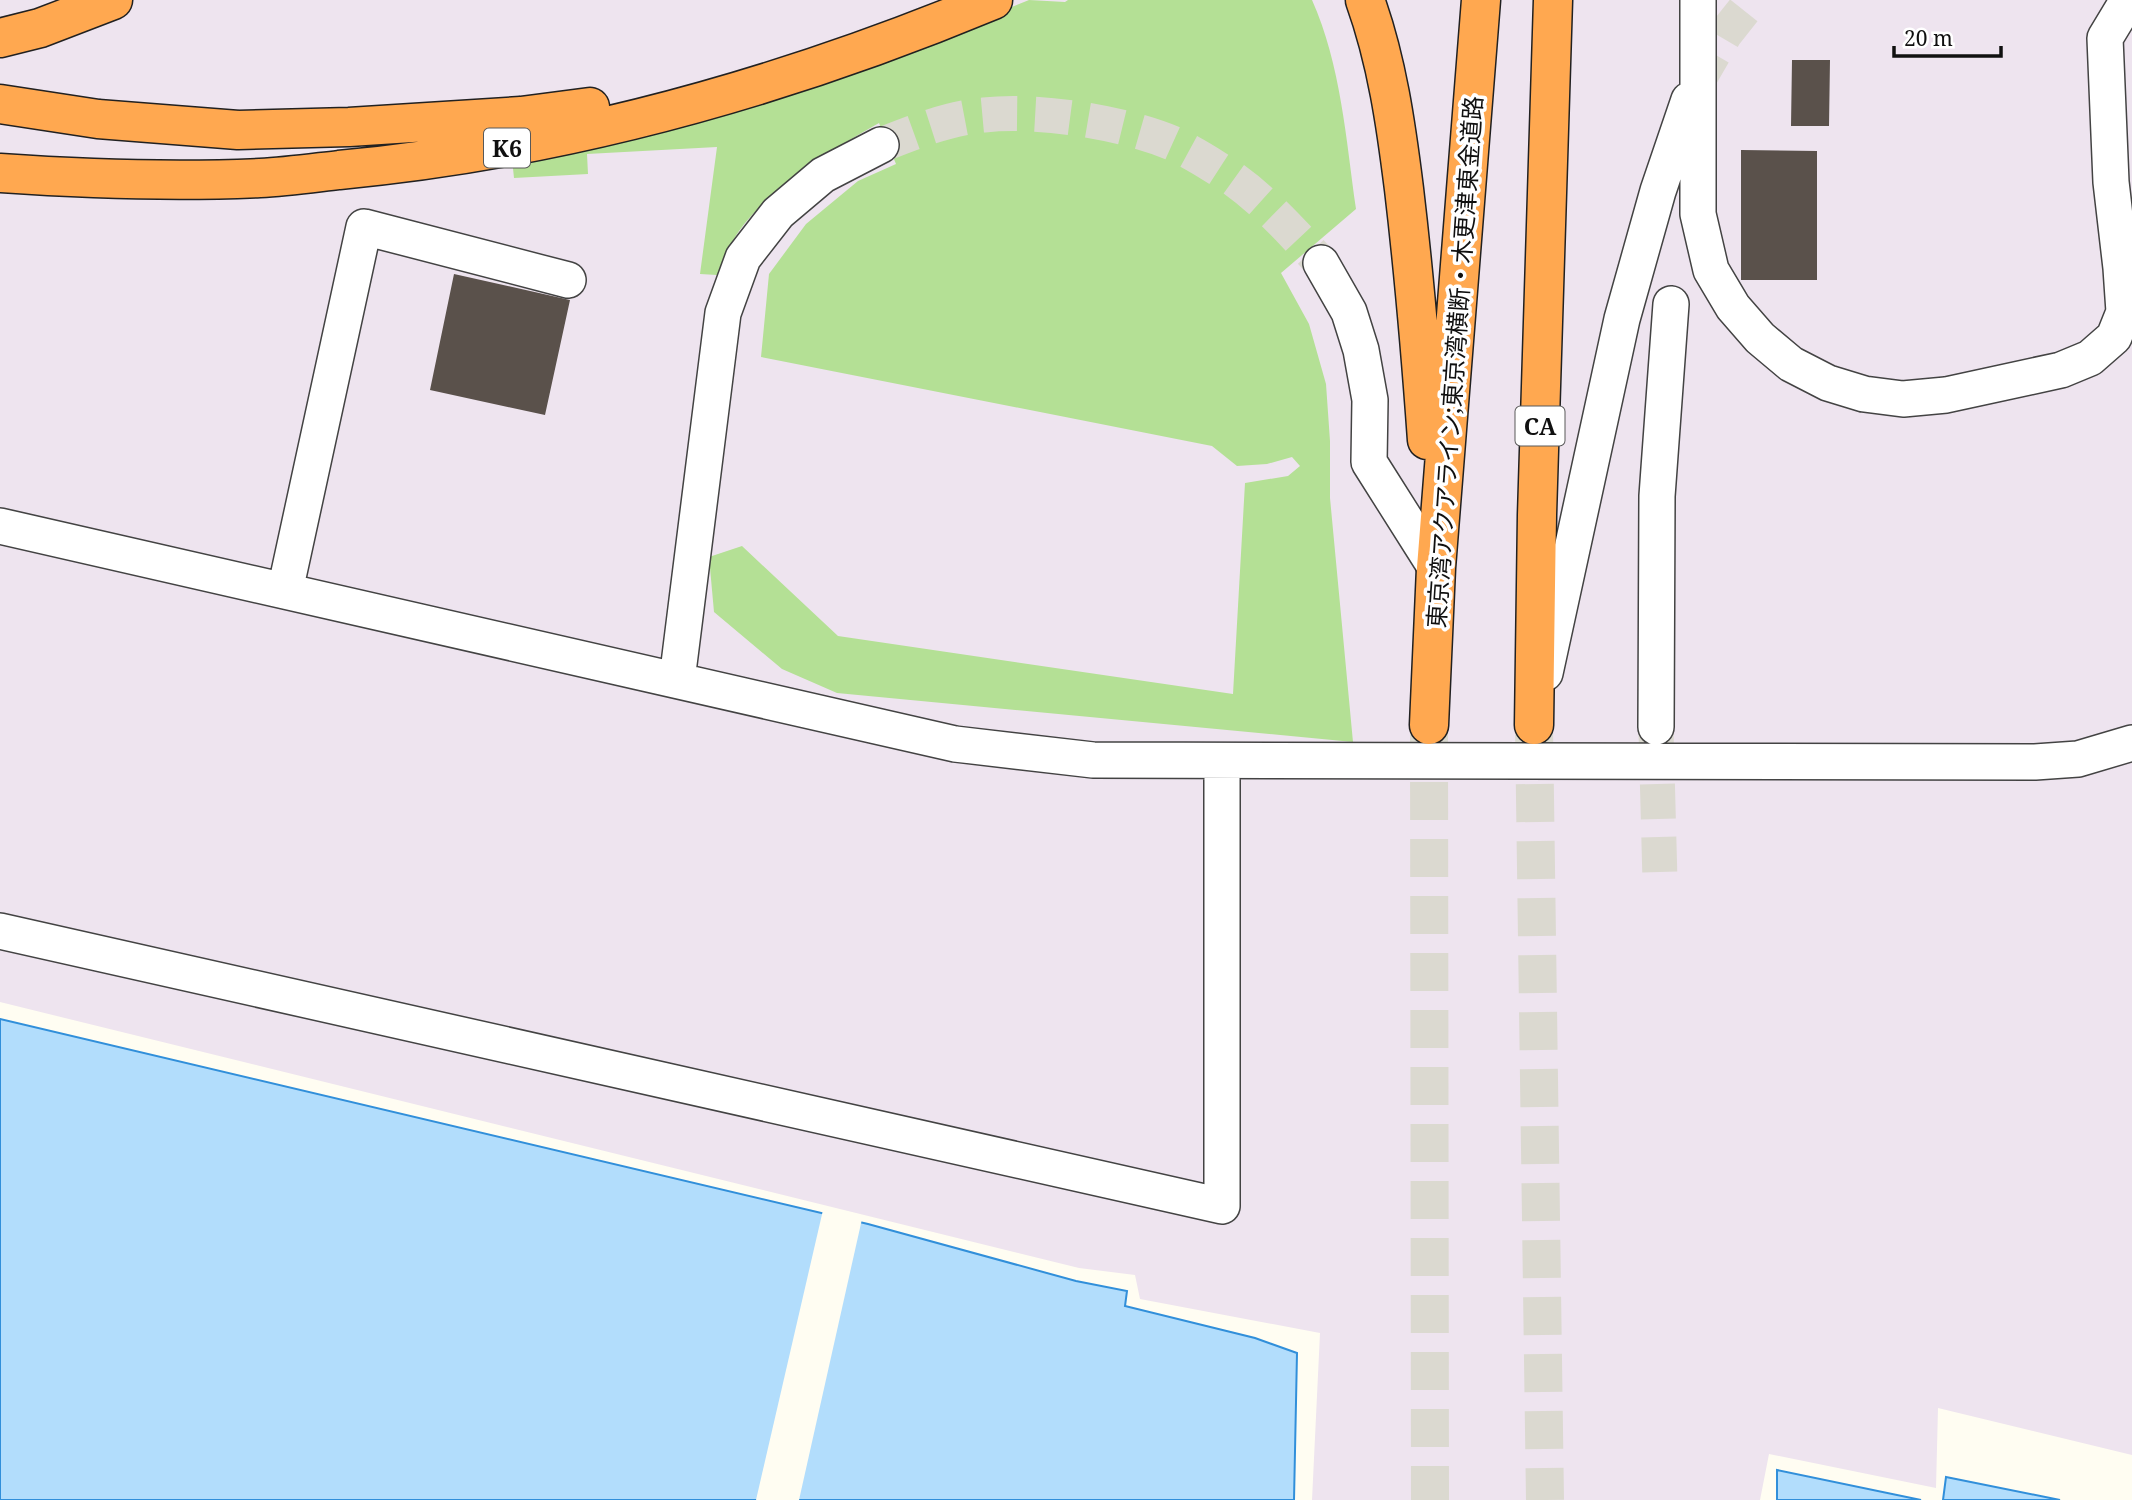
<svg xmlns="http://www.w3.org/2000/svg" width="2132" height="1500" font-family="'Noto Serif','Noto Sans JP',serif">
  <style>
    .industrial { fill: #eee4ef }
    .forest { fill: #b4e095 }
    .water { fill: #b2ddfc; stroke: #318fda; stroke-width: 2 }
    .pier { fill: #fffdf2 }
    .building { fill: #5a514b }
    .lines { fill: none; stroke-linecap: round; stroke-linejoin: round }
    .minor-tunnel { stroke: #dbd9d0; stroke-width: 35; stroke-dasharray: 35 18; stroke-linecap: butt }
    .highway-tunnel { stroke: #dbd9d0; stroke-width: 38; stroke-dasharray: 38 19; stroke-linecap: butt }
    .minor-casing { stroke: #434343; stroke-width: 38 }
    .highway-casing { stroke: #212121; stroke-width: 41 }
    .minor { stroke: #fff; stroke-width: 35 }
    .highway { stroke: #ffa850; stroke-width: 38 }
    .labels { text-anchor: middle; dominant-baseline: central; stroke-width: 7; stroke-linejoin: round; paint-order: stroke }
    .shield { fill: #fff; stroke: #585858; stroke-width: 2 }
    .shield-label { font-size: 23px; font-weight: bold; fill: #101010 }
    .street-label { font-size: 24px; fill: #101010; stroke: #fff }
  </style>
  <rect width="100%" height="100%" fill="#fffdf2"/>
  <!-- industrial -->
  <path class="industrial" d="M 0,0 L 2132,0 L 2132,1455 L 1938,1408 L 1936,1488 L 1769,1454 L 1760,1500 L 1312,1500 L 1320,1333 L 1140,1299 L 1135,1275 L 1079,1268 L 0,1002 Z"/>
  <!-- forest -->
  <path class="forest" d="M 1029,0 L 1065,2 L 1068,0 L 1312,0 C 1341,65 1346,139 1356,209 L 1281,273 L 1309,324 L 1326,384 L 1330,441 L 1330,498 L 1353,742 L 837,693 L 782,669 L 714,612 L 709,557 L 742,546 L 838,636 L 1233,694 L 1245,483 L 1288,476 L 1300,466 L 1292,457 L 1267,464 L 1237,466 L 1212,446 L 761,357 L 769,274 L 806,224 L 858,181 L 896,164 L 879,123 C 827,153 776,182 739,231 C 730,244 724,260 717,275 L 700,274 L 717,147 L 587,154 L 588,174 L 514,178 L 512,159 L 519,157 L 526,166 L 533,162 L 532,154 L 836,77 Z"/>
  <!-- water -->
  <path class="water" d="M 0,1019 L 868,1224 L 1076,1281 L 1127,1291 L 1125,1306 L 1255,1338 L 1297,1353 L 1294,1500 L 0,1500 Z
    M 1777,1470 L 1921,1500 L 1777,1500 Z
    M 1946,1477 L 2060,1500 L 1943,1500 Z"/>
  <!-- pier -->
  <path class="pier" d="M 823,1210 L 862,1219 L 799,1500 L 756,1500 Z"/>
  <!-- building -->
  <path class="building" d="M 1792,60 L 1830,60 L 1829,126 L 1791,126 Z
    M 1741,150 L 1817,151 L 1817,280 L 1741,280 Z
    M 454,274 L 570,300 L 545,415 L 430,390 Z"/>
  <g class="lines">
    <!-- minor-tunnel -->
    <path class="minor-tunnel" d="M 1696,84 L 1725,34 L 1752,0
      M 881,145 C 914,132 949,118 984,115 C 1039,109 1121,122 1172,143 C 1192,152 1214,166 1232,178 C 1266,202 1293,233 1321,263
      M 1656,731 L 1660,881"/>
    <!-- highway-tunnel -->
    <path class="highway-tunnel" d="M 1429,725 L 1430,1500
      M 1534,727 L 1545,1500"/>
    <defs>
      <path id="minor" d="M 1698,0 L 1698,214 L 1711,270 L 1733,307 L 1760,338 L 1791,364 L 1828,383 L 1864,394 L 1903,399 L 1946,395 L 2061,370 L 2090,358 L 2114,337 L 2124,312 L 2121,268 L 2111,182 L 2105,38 L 2128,0
        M 1321,263 L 1349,312 L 1361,350 L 1370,400 L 1369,462 L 1436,568
        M 0,526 L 955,744 L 1093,760 L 2035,762 L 2078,759 L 2132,743
        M 285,591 L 364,227 L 568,280
        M 1545,673 L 1622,319 L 1658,191 L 1689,100
        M 677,680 L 723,313 L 743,258 L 778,213 L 823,175 L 881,145
        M 1656,727 L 1657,496 L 1671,304
        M 0,931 L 1222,1206 L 1222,762"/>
      <path id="highway" d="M 1365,0 C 1387,61 1396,125 1404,189 C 1414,273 1421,356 1427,440
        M 0,38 L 40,28 L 113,0
        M 0,104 L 98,119 L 238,130 L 349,127 L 521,116 L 590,107
        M 0,173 C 86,179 173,182 260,178 C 286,177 313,173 339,170 C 565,149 784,87 993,0
        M 1429,725 L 1436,568 L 1481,0
        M 1534,725 L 1537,515 L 1553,0"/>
    </defs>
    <!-- minor casing -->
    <use href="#minor" class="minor-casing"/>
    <!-- highway casing -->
    <use href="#highway" class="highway-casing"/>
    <!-- minor -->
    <use href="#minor" class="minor"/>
    <!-- highway -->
    <use href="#highway" class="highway"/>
  </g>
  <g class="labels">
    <!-- shield labels -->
    <g class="shield">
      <rect x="484" y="128.5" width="46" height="39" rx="5"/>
      <rect x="1515.5" y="406.5" width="49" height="39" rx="5"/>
    </g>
    <g class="shield-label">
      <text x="507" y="148">K6</text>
      <text x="1540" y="426">CA</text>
    </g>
    <!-- street labels -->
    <g class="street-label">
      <text transform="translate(1454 362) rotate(-86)">東京湾アクアライン;東京湾横断・木更津東金道路</text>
    </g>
  </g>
  <!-- scale -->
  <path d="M1894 46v10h107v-10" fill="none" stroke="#101010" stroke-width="3.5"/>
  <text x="1904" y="46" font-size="21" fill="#101010" stroke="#ffffff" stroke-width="5" paint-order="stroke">20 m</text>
</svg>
